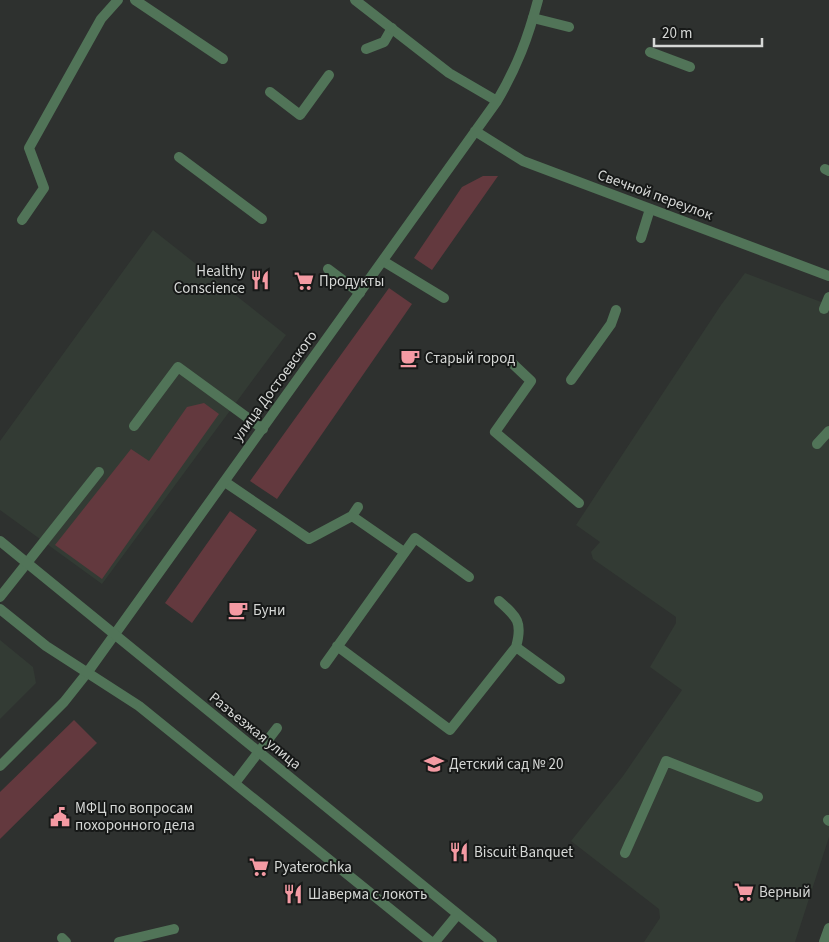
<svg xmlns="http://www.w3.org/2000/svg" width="829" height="942" font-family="'Source Sans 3',sans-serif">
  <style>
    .built { fill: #333b34 }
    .green { fill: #63393e }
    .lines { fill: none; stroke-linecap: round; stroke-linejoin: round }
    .service { stroke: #517458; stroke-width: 10 }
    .minor { stroke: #517458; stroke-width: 10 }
    .tertiary { stroke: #517458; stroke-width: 10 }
    .labels { text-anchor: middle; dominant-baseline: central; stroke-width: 4; stroke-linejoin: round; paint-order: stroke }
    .street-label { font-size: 15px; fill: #d6d8d6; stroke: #171918 }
    .poi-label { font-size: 15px; fill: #d6d8d6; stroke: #171918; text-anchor: start }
  </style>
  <rect width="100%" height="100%" fill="#2e312f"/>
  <!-- built -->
  <path class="built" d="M 153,230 L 286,335 L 102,584 L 0,510 L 0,441 Z
    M 745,273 L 829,305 L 829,837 L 795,942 L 644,942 L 660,918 L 659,909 L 571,841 L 623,776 L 682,690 L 650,667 L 676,623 L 676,617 L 593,559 L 591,552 L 600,542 L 576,525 L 721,305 Z
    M 0,640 L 33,667 L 36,683 L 0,719 Z"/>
  <!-- green -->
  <path class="green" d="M 483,176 L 498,176 L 432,270 L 414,258 L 462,187 Z
    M 389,288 L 412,304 L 277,499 L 250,481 Z
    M 204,403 L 219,414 L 102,579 L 55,545 L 131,449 L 149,461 L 187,407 Z
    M 230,511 L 257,530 L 192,623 L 165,603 Z
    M 74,720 L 97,743 L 0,839 L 0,792 Z"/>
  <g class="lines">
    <!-- service -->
    <path class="service" d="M 135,0 L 223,59
      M 533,18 L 569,27
      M 366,49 L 384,42 L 392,28
      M 650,52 L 690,67
      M 270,92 L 300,115 L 329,75
      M 179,157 L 262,219
      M 825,169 L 829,171
      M 22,220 L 44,188 L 29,148 L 101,19 L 118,0
      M 641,238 L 650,209
      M 383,261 L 444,298
      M 328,269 L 360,293
      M 824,309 L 829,297
      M 513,364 L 531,381 L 495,432 L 579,503
      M 571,380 L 611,324 L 616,310
      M 134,426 L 178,367 L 263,429
      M 817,444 L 829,431
      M 225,482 L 309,539 L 352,516 L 404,552
      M 352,516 L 358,507
      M 0,597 L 99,472
      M 337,646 L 450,730 L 516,647 C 523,622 517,617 499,601
      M 516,647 L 560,679
      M 325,664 L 415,538 L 469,577
      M 235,783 L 277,728
      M 828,820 L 829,821
      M 625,853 L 666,761 L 758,797
      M 62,938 L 66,942
      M 119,942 L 174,929"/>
    <!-- minor -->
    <path class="minor" d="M 355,0 L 449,73 L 497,101
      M 475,131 L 523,161 L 829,276
      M 0,766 L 64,702 L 87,673 L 497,101 C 517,67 528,38 538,0"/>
    <!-- tertiary -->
    <path class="tertiary" d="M 0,541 L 492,942
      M 0,609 L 46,646 L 139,706 L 431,942
      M 435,942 L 458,914
      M 824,942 L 829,928"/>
  </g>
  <!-- icons -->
  <defs>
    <symbol id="restaurant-bare" viewBox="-9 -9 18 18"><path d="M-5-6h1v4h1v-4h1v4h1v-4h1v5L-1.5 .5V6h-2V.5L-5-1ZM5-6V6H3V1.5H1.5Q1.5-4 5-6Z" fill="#f49aa3" stroke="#171918" stroke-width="2.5" paint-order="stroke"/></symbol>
    <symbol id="supermarket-bare" viewBox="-9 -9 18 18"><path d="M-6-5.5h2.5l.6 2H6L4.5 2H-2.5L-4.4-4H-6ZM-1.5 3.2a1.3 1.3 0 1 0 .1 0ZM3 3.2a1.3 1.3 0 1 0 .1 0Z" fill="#f49aa3" stroke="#171918" stroke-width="2.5" paint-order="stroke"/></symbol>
    <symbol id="cafe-bare" viewBox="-9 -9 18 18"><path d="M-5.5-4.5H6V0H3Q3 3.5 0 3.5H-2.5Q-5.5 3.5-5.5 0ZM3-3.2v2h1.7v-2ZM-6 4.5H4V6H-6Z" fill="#f49aa3" stroke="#171918" stroke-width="2.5" paint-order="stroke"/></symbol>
    <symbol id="school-bare" viewBox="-9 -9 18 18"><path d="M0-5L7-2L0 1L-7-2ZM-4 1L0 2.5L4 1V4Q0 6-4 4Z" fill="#f49aa3" stroke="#171918" stroke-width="2.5" paint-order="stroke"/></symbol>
    <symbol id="civic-bare" viewBox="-9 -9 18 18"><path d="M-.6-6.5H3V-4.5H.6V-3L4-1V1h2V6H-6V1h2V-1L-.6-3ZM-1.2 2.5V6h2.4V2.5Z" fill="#f49aa3" stroke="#171918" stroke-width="2.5" paint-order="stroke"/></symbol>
  </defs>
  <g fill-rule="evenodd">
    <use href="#restaurant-bare" x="246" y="266" width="28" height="28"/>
    <use href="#supermarket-bare" x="290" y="267" width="28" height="28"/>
    <use href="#cafe-bare" x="396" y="344" width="28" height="28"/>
    <use href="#cafe-bare" x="224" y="596" width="28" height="28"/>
    <use href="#school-bare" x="420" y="750" width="28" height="28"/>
    <use href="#civic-bare" x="46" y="803" width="28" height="28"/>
    <use href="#restaurant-bare" x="445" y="838" width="28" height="28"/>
    <use href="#supermarket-bare" x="245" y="853" width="28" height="28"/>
    <use href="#supermarket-bare" x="730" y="878" width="28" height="28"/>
    <use href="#restaurant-bare" x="279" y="880" width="28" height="28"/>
  </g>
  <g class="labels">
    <!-- street labels -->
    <g class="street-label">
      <text transform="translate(655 195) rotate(20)">Свечной переулок</text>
      <text transform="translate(275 386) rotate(-54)">улица Достоевского</text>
      <text transform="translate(255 731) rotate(39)">Разъезжая улица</text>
    </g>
    <!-- poi labels -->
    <g class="poi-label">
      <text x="245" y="271" text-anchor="end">Healthy<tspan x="245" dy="17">Conscience</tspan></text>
      <text x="319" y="281">Продукты</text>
      <text x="425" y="358">Старый город</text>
      <text x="253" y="610">Буни</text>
      <text x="449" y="764">Детский сад № 20</text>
      <text x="75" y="808">МФЦ по вопросам<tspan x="75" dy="17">похоронного дела</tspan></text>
      <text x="474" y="852">Biscuit Banquet</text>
      <text x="274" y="867">Pyaterochka</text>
      <text x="759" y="892">Верный</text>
      <text x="308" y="894">Шаверма с локоть</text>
    </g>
  </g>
  <!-- scale -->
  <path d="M654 38v8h108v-8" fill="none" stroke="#d6d8d6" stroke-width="2.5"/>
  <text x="662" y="38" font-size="15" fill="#d6d8d6" stroke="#171918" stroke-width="4" paint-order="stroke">20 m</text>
</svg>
